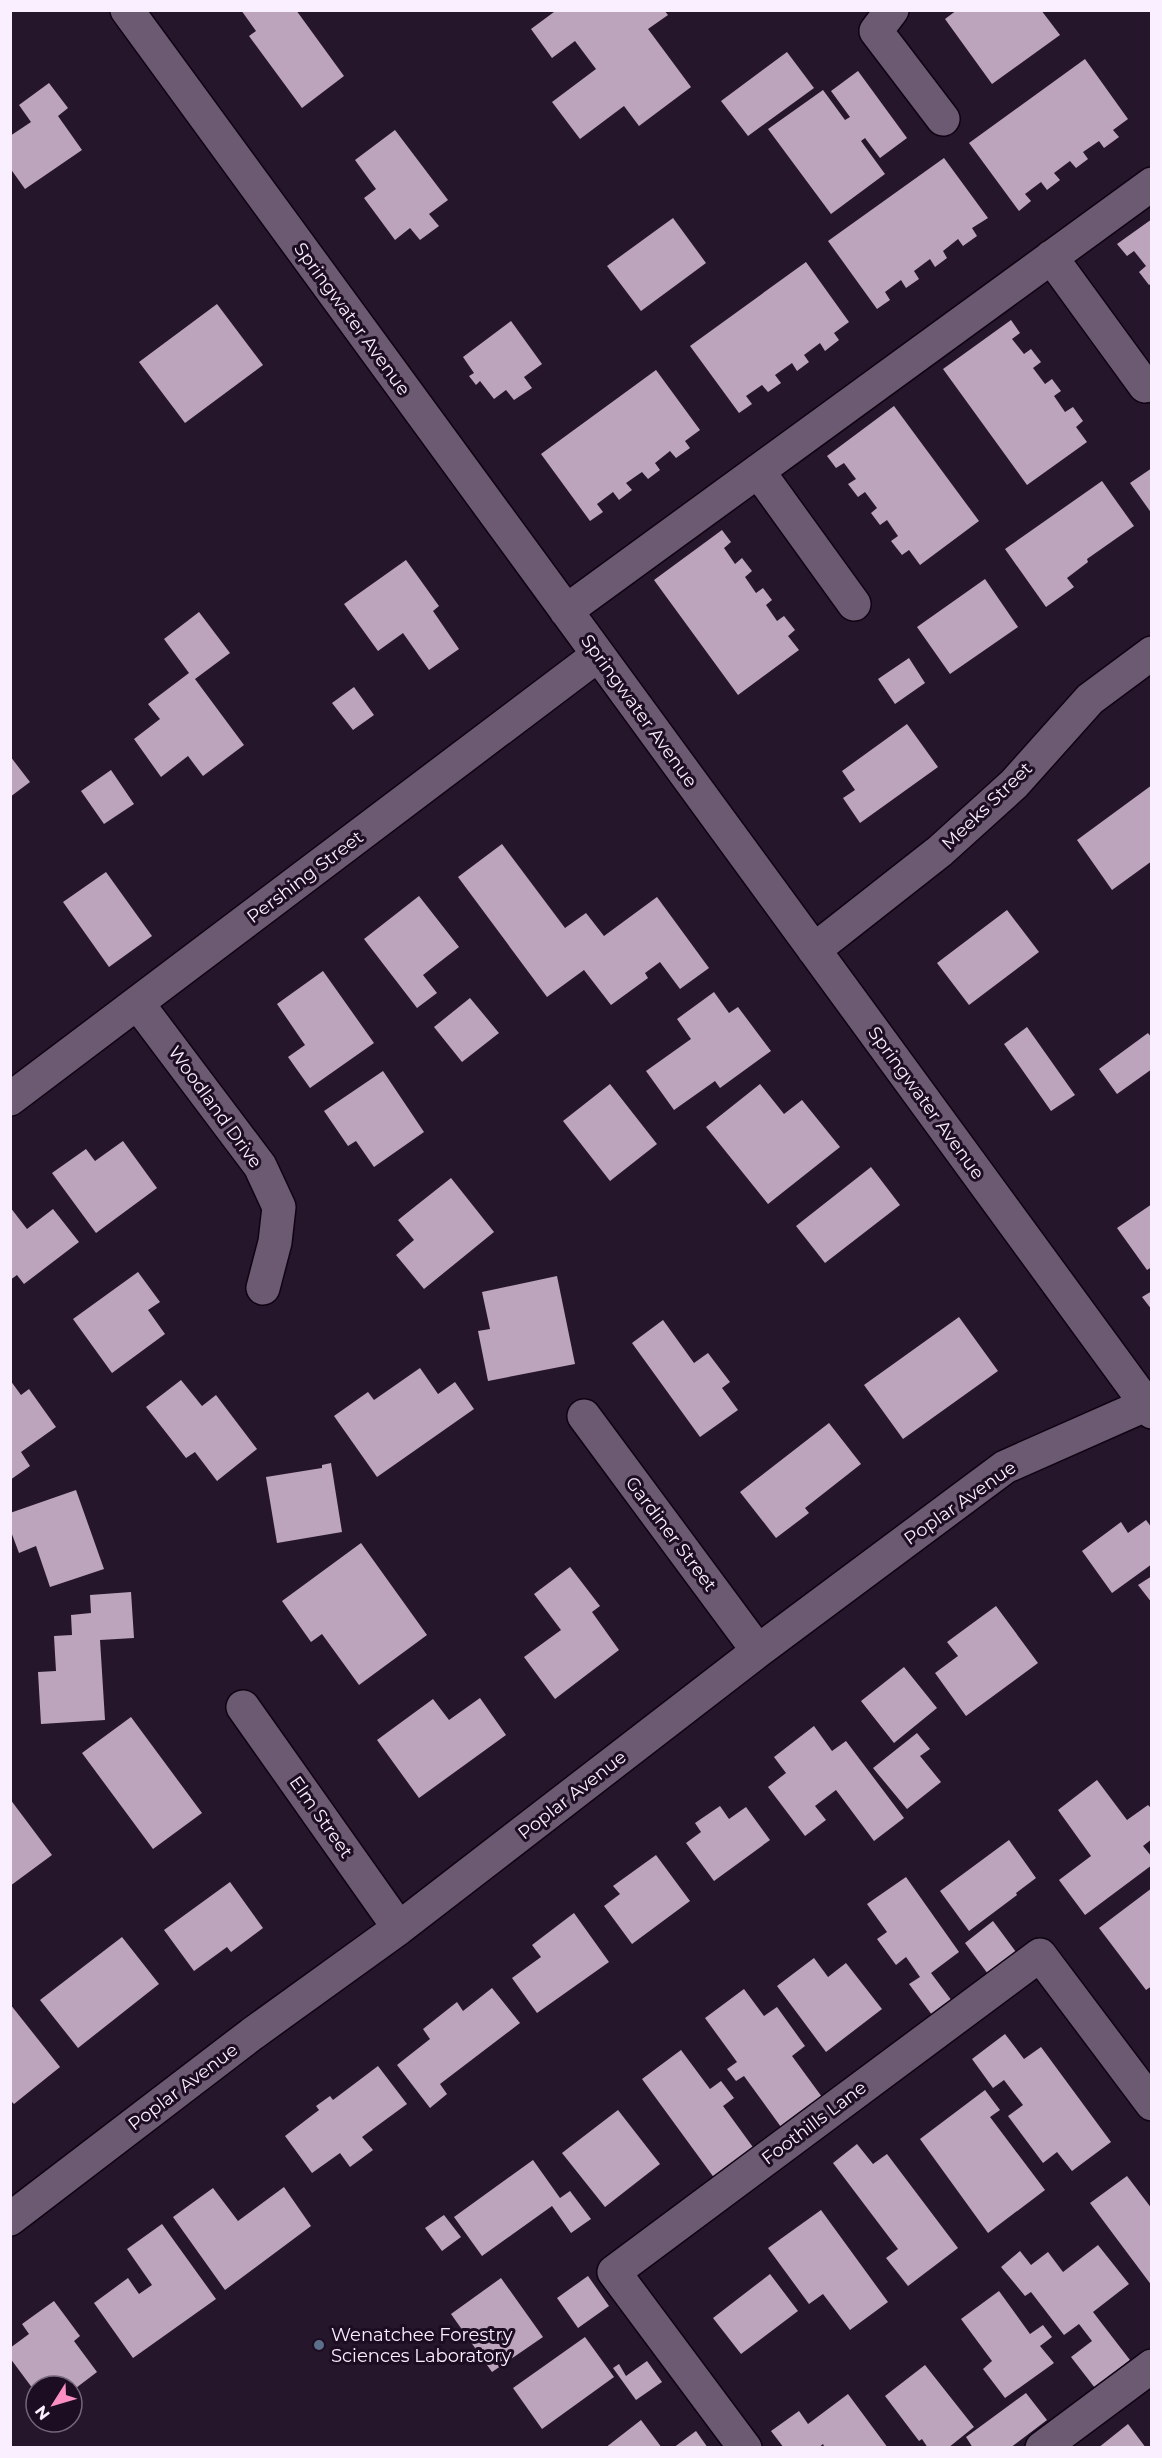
<svg xmlns="http://www.w3.org/2000/svg" width="1162" height="2458" font-family="Montserrat,sans-serif">
  <style>
    .building { fill: #bda4bd }
    .lines { fill: none; stroke-linecap: round; stroke-linejoin: round }
    .minor-casing { stroke: #0f0313; stroke-width: 36 }
    .minor { stroke: #6c5972; stroke-width: 33 }
    .service-dot { fill: #5c6f8a; stroke: #1d0d22; stroke-width: 2 }
    .labels { text-anchor: middle; dominant-baseline: central; stroke-width: 6; stroke-linejoin: round; paint-order: stroke }
    .street-label { font-size: 18px; fill: #faeffe; stroke: #1d0d22 }
    .poi-label { font-size: 18px; fill: #faeffe; stroke: #1d0d22; text-anchor: start }
  </style>
  <rect width="100%" height="100%" fill="#26162c"/>
  <!-- building -->
  <path class="building" d="M 241,10 L 296,10 L 344,76 L 302,108 L 249,36 L 256,31 Z
    M 552,10 L 664,10 L 668,15 L 648,29 L 691,87 L 639,126 L 624,106 L 580,139 L 552,102 L 596,69 L 575,41 L 552,58 L 531,29 L 554,12 Z
    M 957,10 L 1041,10 L 1060,35 L 992,84 L 945,19 Z
    M 787,52 L 814,88 L 748,136 L 721,101 Z
    M 1085,59 L 1128,119 L 1113,130 L 1119,137 L 1104,148 L 1099,141 L 1083,152 L 1088,159 L 1076,168 L 1070,161 L 1054,173 L 1060,180 L 1047,190 L 1041,182 L 1025,194 L 1031,201 L 1019,211 L 969,143 Z
    M 858,71 L 907,138 L 880,158 L 865,138 L 861,141 L 885,174 L 831,214 L 768,129 L 823,90 L 845,120 L 850,117 L 831,91 Z
    M 49,83 L 68,108 L 58,116 L 82,150 L 25,189 L 10,168 L 10,136 L 31,122 L 19,105 Z
    M 395,130 L 448,200 L 429,214 L 439,226 L 420,240 L 410,228 L 395,240 L 364,198 L 376,189 L 355,160 Z
    M 944,158 L 988,218 L 972,228 L 977,236 L 963,246 L 958,239 L 943,251 L 947,258 L 935,267 L 930,259 L 914,271 L 919,279 L 906,288 L 901,280 L 885,292 L 890,300 L 877,309 L 828,241 Z
    M 673,218 L 706,263 L 641,311 L 607,266 Z
    M 1152,219 L 1152,283 L 1149,285 L 1139,272 L 1146,266 L 1134,251 L 1127,256 L 1117,244 Z
    M 806,262 L 849,322 L 834,333 L 839,340 L 825,351 L 820,343 L 804,355 L 809,362 L 797,371 L 792,363 L 775,375 L 781,383 L 768,392 L 762,385 L 746,396 L 752,404 L 739,413 L 690,346 Z
    M 217,304 L 263,365 L 185,423 L 139,362 Z
    M 1011,320 L 1020,333 L 1012,339 L 1024,354 L 1031,349 L 1041,362 L 1033,368 L 1045,384 L 1052,379 L 1061,391 L 1054,396 L 1065,412 L 1073,407 L 1083,421 L 1076,427 L 1087,442 L 1027,485 L 943,369 Z
    M 511,321 L 542,364 L 524,377 L 532,388 L 514,400 L 506,390 L 494,399 L 480,381 L 476,385 L 469,376 L 474,373 L 463,357 Z
    M 656,370 L 700,430 L 685,441 L 690,448 L 676,458 L 670,451 L 655,463 L 660,470 L 648,479 L 642,472 L 626,483 L 632,490 L 619,500 L 613,492 L 597,504 L 603,512 L 590,521 L 541,454 Z
    M 894,406 L 979,521 L 920,565 L 909,550 L 902,555 L 891,541 L 898,536 L 887,520 L 880,525 L 871,513 L 877,508 L 865,492 L 858,497 L 848,484 L 856,479 L 844,463 L 836,468 L 827,456 Z
    M 1152,468 L 1152,514 L 1130,483 Z
    M 1102,481 L 1134,526 L 1087,559 L 1088,562 L 1067,578 L 1074,587 L 1046,607 L 1005,549 Z
    M 722,530 L 731,542 L 724,548 L 735,564 L 742,558 L 752,571 L 745,577 L 756,593 L 763,588 L 772,600 L 766,605 L 777,621 L 784,616 L 795,630 L 788,636 L 799,650 L 738,695 L 654,580 Z
    M 406,560 L 439,606 L 433,611 L 459,649 L 429,670 L 403,633 L 378,651 L 344,604 Z
    M 985,579 L 1018,627 L 950,674 L 917,627 Z
    M 199,612 L 230,653 L 195,679 L 244,745 L 203,776 L 188,756 L 161,777 L 134,739 L 160,719 L 148,704 L 189,673 L 164,639 Z
    M 909,658 L 925,683 L 895,704 L 878,679 Z
    M 354,687 L 374,715 L 353,730 L 332,703 Z
    M 907,724 L 938,767 L 860,823 L 843,798 L 855,790 L 842,771 Z
    M 10,756 L 30,782 L 10,797 Z
    M 111,770 L 134,804 L 104,824 L 81,791 Z
    M 1152,785 L 1152,861 L 1112,890 L 1077,840 Z
    M 502,844 L 565,928 L 586,913 L 604,936 L 657,897 L 709,968 L 680,989 L 660,962 L 645,973 L 648,978 L 611,1005 L 584,970 L 547,997 L 458,877 Z
    M 106,872 L 152,936 L 109,967 L 63,902 Z
    M 419,896 L 459,947 L 423,975 L 437,993 L 417,1008 L 364,939 Z
    M 1007,910 L 1039,952 L 969,1005 L 937,963 Z
    M 323,971 L 374,1043 L 310,1088 L 288,1057 L 305,1045 L 277,1004 Z
    M 714,992 L 729,1013 L 738,1007 L 771,1051 L 720,1088 L 715,1081 L 674,1110 L 646,1071 L 691,1039 L 677,1019 Z
    M 470,998 L 499,1033 L 462,1062 L 434,1027 Z
    M 1027,1027 L 1075,1095 L 1051,1111 L 1004,1044 Z
    M 1148,1033 L 1152,1038 L 1152,1069 L 1117,1094 L 1099,1069 Z
    M 383,1071 L 424,1132 L 374,1167 L 356,1141 L 348,1146 L 324,1111 Z
    M 610,1084 L 657,1144 L 610,1181 L 563,1121 Z
    M 760,1084 L 784,1114 L 802,1100 L 840,1147 L 768,1204 L 706,1127 Z
    M 123,1141 L 157,1188 L 96,1233 L 52,1173 L 86,1149 L 95,1161 Z
    M 871,1167 L 900,1205 L 825,1263 L 796,1226 Z
    M 451,1178 L 494,1232 L 424,1289 L 396,1255 L 414,1240 L 398,1220 Z
    M 1152,1204 L 1152,1267 L 1147,1270 L 1117,1228 Z
    M 10,1207 L 27,1229 L 53,1209 L 79,1242 L 24,1284 L 17,1275 L 10,1280 Z
    M 138,1272 L 160,1302 L 148,1310 L 165,1334 L 112,1373 L 73,1319 Z
    M 557,1276 L 575,1364 L 488,1381 L 478,1331 L 490,1329 L 482,1292 Z
    M 1152,1291 L 1152,1310 L 1142,1297 Z
    M 959,1317 L 998,1371 L 903,1439 L 864,1385 Z
    M 663,1320 L 694,1363 L 708,1353 L 730,1382 L 722,1388 L 738,1410 L 700,1437 L 632,1343 Z
    M 420,1368 L 438,1394 L 455,1382 L 474,1409 L 377,1477 L 334,1416 L 368,1392 L 374,1400 Z
    M 10,1380 L 21,1395 L 29,1389 L 56,1427 L 21,1452 L 30,1466 L 10,1480 Z
    M 181,1380 L 202,1406 L 216,1395 L 257,1449 L 217,1481 L 195,1452 L 186,1458 L 146,1407 Z
    M 829,1423 L 861,1464 L 805,1508 L 809,1513 L 776,1538 L 740,1492 Z
    M 331,1463 L 342,1532 L 277,1543 L 266,1477 L 322,1468 L 322,1465 Z
    M 76,1490 L 104,1569 L 50,1587 L 36,1546 L 19,1553 L 10,1529 L 10,1513 Z
    M 1146,1520 L 1152,1528 L 1152,1564 L 1112,1593 L 1082,1551 L 1121,1522 L 1128,1533 Z
    M 361,1543 L 427,1635 L 359,1685 L 322,1634 L 311,1642 L 282,1601 Z
    M 570,1567 L 600,1606 L 592,1612 L 619,1650 L 555,1699 L 524,1657 L 561,1630 L 534,1594 Z
    M 1152,1576 L 1152,1603 L 1138,1585 Z
    M 131,1592 L 134,1638 L 100,1640 L 105,1720 L 41,1724 L 38,1672 L 56,1671 L 54,1636 L 72,1635 L 71,1615 L 91,1613 L 90,1595 Z
    M 996,1606 L 1038,1663 L 966,1716 L 935,1673 L 958,1656 L 947,1642 Z
    M 904,1667 L 937,1708 L 894,1743 L 861,1701 Z
    M 480,1698 L 506,1735 L 419,1798 L 377,1740 L 433,1699 L 449,1720 Z
    M 131,1717 L 202,1813 L 153,1849 L 82,1753 Z
    M 814,1726 L 832,1751 L 846,1741 L 904,1818 L 874,1841 L 836,1790 L 815,1806 L 826,1820 L 805,1836 L 768,1787 L 786,1773 L 774,1757 Z
    M 917,1733 L 930,1749 L 920,1756 L 941,1782 L 907,1809 L 873,1768 Z
    M 1097,1780 L 1127,1820 L 1148,1805 L 1152,1809 L 1152,1839 L 1143,1846 L 1152,1857 L 1152,1865 L 1085,1915 L 1059,1880 L 1091,1856 L 1058,1810 Z
    M 10,1799 L 52,1855 L 10,1886 Z
    M 720,1806 L 729,1819 L 746,1807 L 770,1840 L 714,1881 L 686,1843 L 701,1832 L 695,1823 Z
    M 1009,1840 L 1036,1878 L 1016,1893 L 1017,1895 L 969,1931 L 940,1891 Z
    M 656,1855 L 690,1901 L 632,1944 L 604,1906 L 620,1894 L 613,1886 Z
    M 906,1877 L 959,1952 L 931,1973 L 952,2001 L 932,2015 L 909,1984 L 920,1977 L 906,1957 L 896,1965 L 877,1939 L 887,1932 L 867,1904 Z
    M 230,1882 L 263,1928 L 231,1952 L 227,1947 L 194,1971 L 164,1930 Z
    M 1152,1888 L 1152,1986 L 1146,1990 L 1099,1928 Z
    M 574,1913 L 609,1962 L 537,2013 L 512,1978 L 541,1957 L 532,1945 Z
    M 993,1921 L 1016,1952 L 988,1974 L 965,1943 Z
    M 122,1937 L 159,1984 L 78,2048 L 40,2000 Z
    M 814,1958 L 828,1977 L 846,1963 L 882,2009 L 826,2052 L 777,1986 Z
    M 492,1988 L 520,2023 L 440,2084 L 447,2094 L 430,2108 L 397,2065 L 430,2039 L 423,2029 L 457,2002 L 463,2011 Z
    M 744,1989 L 764,2016 L 777,2007 L 805,2046 L 792,2056 L 822,2097 L 781,2127 L 744,2076 L 736,2081 L 727,2069 L 737,2062 L 705,2018 Z
    M 10,2004 L 60,2067 L 14,2104 L 10,2100 Z
    M 1005,2034 L 1024,2059 L 1041,2047 L 1111,2142 L 1072,2171 L 1057,2152 L 1043,2163 L 1008,2116 L 1023,2105 L 1004,2080 L 993,2088 L 972,2059 Z
    M 681,2050 L 710,2089 L 721,2081 L 734,2098 L 723,2106 L 755,2150 L 715,2179 L 642,2079 Z
    M 378,2066 L 407,2104 L 362,2137 L 373,2150 L 350,2167 L 340,2153 L 312,2173 L 285,2136 L 319,2110 L 316,2106 L 330,2096 L 333,2100 Z
    M 985,2090 L 1000,2110 L 990,2117 L 1045,2190 L 988,2233 L 920,2139 Z
    M 618,2110 L 660,2164 L 605,2207 L 562,2153 Z
    M 857,2144 L 873,2164 L 887,2154 L 958,2248 L 908,2286 L 886,2258 L 898,2249 L 833,2163 Z
    M 533,2160 L 560,2198 L 570,2191 L 591,2219 L 571,2233 L 552,2206 L 482,2256 L 454,2217 Z
    M 1127,2176 L 1152,2209 L 1152,2286 L 1090,2203 Z
    M 284,2187 L 311,2226 L 225,2290 L 173,2217 L 213,2188 L 238,2221 Z
    M 821,2210 L 888,2302 L 850,2330 L 823,2294 L 809,2304 L 768,2248 Z
    M 444,2215 L 461,2237 L 442,2251 L 425,2228 Z
    M 162,2224 L 216,2299 L 133,2358 L 94,2303 L 128,2278 L 139,2294 L 152,2285 L 127,2249 Z
    M 1098,2245 L 1129,2284 L 1093,2312 L 1130,2360 L 1095,2388 L 1071,2357 L 1092,2341 L 1079,2324 L 1064,2335 L 1031,2292 L 1025,2296 L 1001,2267 L 1020,2251 L 1031,2265 L 1048,2252 L 1063,2272 Z
    M 770,2274 L 798,2311 L 741,2354 L 713,2318 Z
    M 588,2276 L 609,2306 L 578,2328 L 557,2298 Z
    M 501,2278 L 543,2337 L 492,2372 L 451,2314 Z
    M 999,2291 L 1030,2334 L 1043,2325 L 1052,2337 L 1040,2346 L 1054,2363 L 1005,2398 L 983,2369 L 992,2361 L 961,2319 Z
    M 54,2301 L 80,2336 L 74,2341 L 97,2372 L 72,2391 L 72,2386 L 36,2386 L 36,2393 L 10,2358 L 10,2348 L 29,2334 L 22,2324 Z
    M 585,2337 L 614,2377 L 542,2429 L 513,2388 Z
    M 647,2361 L 662,2382 L 636,2400 L 613,2368 L 619,2364 L 626,2376 Z
    M 925,2365 L 974,2427 L 948,2448 L 928,2448 L 922,2439 L 919,2441 L 885,2396 Z
    M 1026,2393 L 1047,2420 L 1010,2448 L 973,2448 L 966,2437 Z
    M 848,2394 L 888,2448 L 825,2448 L 823,2444 L 818,2448 L 784,2448 L 771,2431 L 799,2411 L 808,2424 Z
    M 641,2420 L 662,2448 L 605,2448 Z
    M 1128,2424 L 1146,2448 L 1098,2448 Z
    M 696,2431 L 708,2448 L 673,2448 Z"/>
  <g class="lines">
    <defs>
      <path id="minor" d="M 127,10 L 1152,1412
        M 892,10 L 876,31 L 943,119
        M 1051,257 L 1145,386
        M 758,471 L 854,604
        M 566,611 L 1152,184
        M 814,950 L 940,851 L 1014,784 L 1090,699 L 1152,653
        M 138,1004 L 260,1166 L 279,1207 L 275,1242 L 263,1288
        M 10,1099 L 598,655
        M 584,1416 L 758,1651
        M 243,1707 L 399,1928
        M 10,2219 L 252,2034 L 399,1928 L 758,1651 L 1005,1467 L 1152,1402
        M 745,2448 L 614,2272 L 1040,1955 L 1152,2104
        M 1042,2448 L 1152,2366"/>
    </defs>
    <!-- minor casing -->
    <use href="#minor" class="minor-casing"/>
    <!-- minor -->
    <use href="#minor" class="minor"/>
  </g>
  <!-- markers -->
  <circle class="service-dot" cx="319" cy="2345" r="6"/>
  <g class="labels">
    <!-- street labels -->
    <g class="street-label">
      <text transform="translate(352 319) rotate(54)">Springwater Avenue</text>
      <text transform="translate(639 711) rotate(54)">Springwater Avenue</text>
      <text transform="translate(987 806) rotate(-44)">Meeks Street</text>
      <text transform="translate(305 877) rotate(-37)">Pershing Street</text>
      <text transform="translate(926 1103) rotate(54)">Springwater Avenue</text>
      <text transform="translate(215 1107) rotate(54)">Woodland Drive</text>
      <text transform="translate(960 1503) rotate(-35)">Poplar Avenue</text>
      <text transform="translate(671 1534) rotate(53)">Gardiner Street</text>
      <text transform="translate(572 1795) rotate(-38)">Poplar Avenue</text>
      <text transform="translate(321 1817) rotate(55)">Elm Street</text>
      <text transform="translate(183 2087) rotate(-37)">Poplar Avenue</text>
      <text transform="translate(814 2123) rotate(-37)">Foothills Lane</text>
    </g>
    <!-- poi labels -->
    <g class="poi-label">
      <text x="331" y="2335">Wenatchee Forestry<tspan x="331" dy="21">Sciences Laboratory</tspan></text>
    </g>
  </g>
  <!-- border -->
  <rect width="1162" height="2458" fill="none" stroke="#faeffe" stroke-width="24"/>
  <!-- north arrow -->
  <g transform="translate(54 2404) rotate(233)"><circle r="28" fill="#1d0d22" stroke="#75677a" stroke-width="1.5"/>
  <path d="M0-4.5L10 22L0 15L-10 22Z" fill="#fb8fc4"/>
  <text y="-9" font-size="16" font-weight="bold" text-anchor="middle" fill="#faeffe">N</text>
  </g>
</svg>
